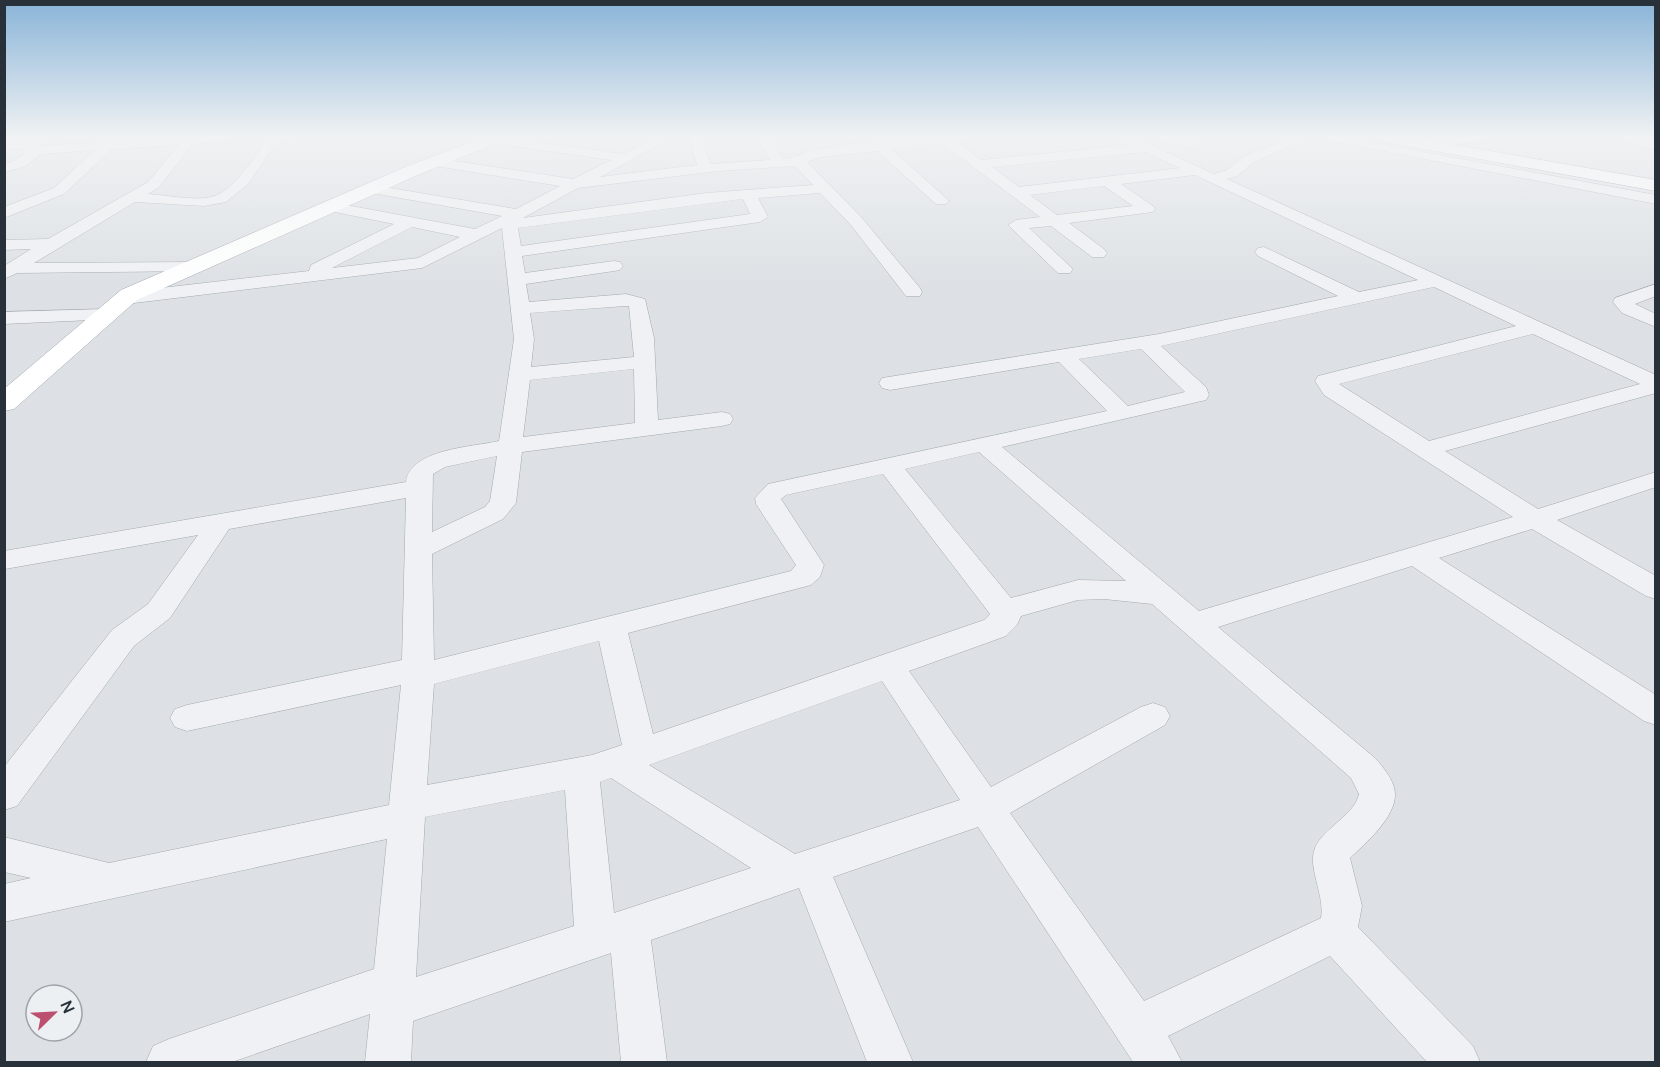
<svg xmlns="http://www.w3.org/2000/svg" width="1660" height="1067" font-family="Manrope,sans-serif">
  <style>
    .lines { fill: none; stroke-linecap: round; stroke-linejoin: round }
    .minor-casing { stroke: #a3a9ae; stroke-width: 1 }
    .major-casing { stroke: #9ea7af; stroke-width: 1 }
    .highway-casing { stroke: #86909a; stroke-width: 1 }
    .minor { fill: #eff1f4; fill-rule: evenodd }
    .major { fill: #fff; fill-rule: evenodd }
    .highway { fill: #fff; fill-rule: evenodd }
  </style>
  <rect width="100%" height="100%" fill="#dde1e5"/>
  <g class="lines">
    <defs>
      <path id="minor" d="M 35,136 L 49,136 L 40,146 L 104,142 L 112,138 L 118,141 L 186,136 L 250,136 L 244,140 L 194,143 L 158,188 L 148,194 C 166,195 199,202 215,196 C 233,190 260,152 268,136 L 308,136 L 301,140 L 277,142 L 248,184 L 226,202 L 204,206 L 135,202 L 34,263 L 195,262 L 201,263 L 204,267 L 201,271 L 17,273 L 4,279 L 4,266 L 31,249 L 4,250 L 4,240 L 48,239 L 148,182 L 179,145 L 112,149 L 64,194 L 4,218 L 4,207 L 54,188 L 95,150 L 41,154 L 24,167 L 4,172 L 4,164 L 14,161 L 25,153 L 24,148 L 4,149 L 4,141 L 32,139 Z
        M 487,136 L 624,154 L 659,136 L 675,136 L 600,177 L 697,165 L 689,136 L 701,136 L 710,164 L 770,160 L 757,136 L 769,136 L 783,159 C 796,158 806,151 819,149 C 873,140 930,136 984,136 L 978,140 L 957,142 L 981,160 L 1131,145 L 1114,136 L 1131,136 L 1214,174 L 1227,170 L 1244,156 L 1297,136 L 1336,136 L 1656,195 L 1656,204 L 1312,137 L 1254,162 L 1237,176 L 1227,179 L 1656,375 L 1656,393 L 1445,451 L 1538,509 L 1656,472 L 1656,487 L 1557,520 L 1656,576 L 1656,599 L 1646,596 L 1532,529 L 1439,558 L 1656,695 L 1656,725 L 1644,721 L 1412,566 L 1218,627 L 1375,758 C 1383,767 1395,781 1395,794 C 1396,817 1365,844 1350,858 L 1362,906 L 1358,927 L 1473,1046 L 1480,1062 L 1427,1062 L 1330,956 L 1168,1036 L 1182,1062 L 1133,1062 L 978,827 L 833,877 L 913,1062 L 867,1062 L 799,888 L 651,940 L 667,1062 L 621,1062 L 611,953 L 413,1021 L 411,1062 L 365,1062 L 370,1014 L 232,1062 L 146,1062 L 153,1046 L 169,1039 L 374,969 L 387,839 L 4,922 L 4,884 L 31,878 L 4,872 L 4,837 L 109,863 L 389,805 L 401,685 L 187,731 L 175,727 L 170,718 L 175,709 L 187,705 L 402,660 L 406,498 L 229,529 L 170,618 L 134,646 L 17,806 L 4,810 L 4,767 L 112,630 L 148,604 L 198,535 L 5,569 L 4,551 L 406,482 C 410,449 472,447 499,441 L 514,339 L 502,228 L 422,268 L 126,304 L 119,302 L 117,298 L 119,294 L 126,292 L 309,271 L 311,265 L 394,224 L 325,210 L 322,207 L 330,202 L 475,229 L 502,216 L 372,193 L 367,192 L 365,189 L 367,186 L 372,185 L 516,209 L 560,186 L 435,166 L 428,162 L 430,159 L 435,158 L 573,179 L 611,160 L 492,143 L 487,142 L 485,139 ZM 943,144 L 1040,217 L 1016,220 L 1008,225 L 1058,273 L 1070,273 L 1073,269 L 1029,228 L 1051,226 L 1092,257 L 1104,257 L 1107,253 L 1104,249 L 1069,223 L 1153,212 L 1155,209 L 1153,206 L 1121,184 L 1195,175 L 1418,280 L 1359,292 L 1264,247 L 1258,248 L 1255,252 L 1258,256 L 1338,296 L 1159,334 L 882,378 L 879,383 L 882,388 L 890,390 L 1059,362 L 1107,411 L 768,484 L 755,498 L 756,504 L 796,565 L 791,571 L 434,660 L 432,554 L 503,519 L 516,503 L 522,452 L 722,426 L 730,424 L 733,419 L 730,414 L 722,412 L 658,420 L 654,338 L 645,299 L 626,294 L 529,302 L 526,284 L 614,271 L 620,270 L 623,266 L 620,262 L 614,261 L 525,273 L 522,256 L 760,222 L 768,217 L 758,198 L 820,193 L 850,224 L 906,296 L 920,296 L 922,292 L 920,288 L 862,218 L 807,162 L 821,157 L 877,151 L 936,204 L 946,204 L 949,201 L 946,198 L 891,149 ZM 1145,152 L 1180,168 L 1019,187 L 992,167 ZM 795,166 L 813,185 L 706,193 L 523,218 L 578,188 L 719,171 ZM 1104,186 L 1133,206 L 1057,215 L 1030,195 ZM 743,199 L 750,214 L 521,246 L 518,228 ZM 412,227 L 460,237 L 418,258 L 332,268 ZM 1434,287 L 1516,326 L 1318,376 L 1315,381 L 1324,395 L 1513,517 L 1199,611 L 1002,447 L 1206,400 L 1209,395 L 1206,387 L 1161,346 ZM 626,306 L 629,306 L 634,357 L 531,367 L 534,339 L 530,313 ZM 1533,334 L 1640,384 L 1429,441 L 1339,384 ZM 1141,349 L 1185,392 L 1128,406 L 1079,359 ZM 634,369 L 635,423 L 523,437 L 530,380 ZM 979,452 L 1126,581 L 1078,580 L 1011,598 L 905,469 ZM 497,456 L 490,501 L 485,507 L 432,532 L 433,474 L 445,467 ZM 883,474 L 990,614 L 984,620 L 653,734 L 628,633 L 811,585 L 820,577 L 824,565 L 781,499 L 786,495 ZM 1104,599 L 1152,604 L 1351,778 L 1359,794 C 1355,815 1323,828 1315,848 C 1307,867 1325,895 1321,918 L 1144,1001 L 1010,813 L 1165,725 L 1170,716 L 1165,707 L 1153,703 L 1141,707 L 991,787 L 909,671 L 1006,636 L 1017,625 L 1021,616 L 1078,600 ZM 599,641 L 622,745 L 592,755 L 427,785 L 434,684 ZM 882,681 L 960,800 L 795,854 L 649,765 ZM 611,778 L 751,868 L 614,913 L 600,782 ZM 565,790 L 574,926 L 416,977 L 425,817 Z
        M 1153,136 L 1173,136 L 1198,142 L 1200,145 L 1193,149 L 1155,139 Z
        M 1458,136 L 1500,136 L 1493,140 L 1422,147 L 1415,143 L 1422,139 Z
        M 1617,136 L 1636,136 L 1656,142 L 1656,148 L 1646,148 L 1619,139 Z
        M 1656,284 L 1656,296 L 1635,304 L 1656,314 L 1656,327 L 1622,313 L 1613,302 L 1615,298 Z
        M 106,309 L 113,311 L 116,315 L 113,319 L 4,324 L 4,312 Z"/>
      <path id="major" d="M 487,136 L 508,136 L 506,139 L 420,174 L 137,300 L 14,409 L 4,411 L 4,389 L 121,290 L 408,166 Z"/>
      <path id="highway" d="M 1372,136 L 1404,136 L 1656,180 L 1656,191 L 1380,141 Z"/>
    </defs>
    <!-- minor casing -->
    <use href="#minor" class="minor-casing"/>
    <!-- major casing -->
    <use href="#major" class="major-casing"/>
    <!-- highway casing -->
    <use href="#highway" class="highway-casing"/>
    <!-- minor -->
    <use href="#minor" class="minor"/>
    <!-- major -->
    <use href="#major" class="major"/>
    <!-- highway -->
    <use href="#highway" class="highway"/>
  </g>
  <!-- sky -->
  <linearGradient id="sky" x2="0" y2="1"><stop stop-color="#89b4d8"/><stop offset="0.48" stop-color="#f0f2f3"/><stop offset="1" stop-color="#f0f2f3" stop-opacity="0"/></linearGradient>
  <rect width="1660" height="285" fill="url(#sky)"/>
  <!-- border -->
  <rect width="1660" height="1067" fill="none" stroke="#28313a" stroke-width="12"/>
  <!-- north arrow -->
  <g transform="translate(54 1013) rotate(66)"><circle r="28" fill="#ecf0f3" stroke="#9ea4a9" stroke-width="1.5"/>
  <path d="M0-4.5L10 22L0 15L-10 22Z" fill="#bd4f6e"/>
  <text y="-9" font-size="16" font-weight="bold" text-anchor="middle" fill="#28313a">N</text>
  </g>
</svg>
